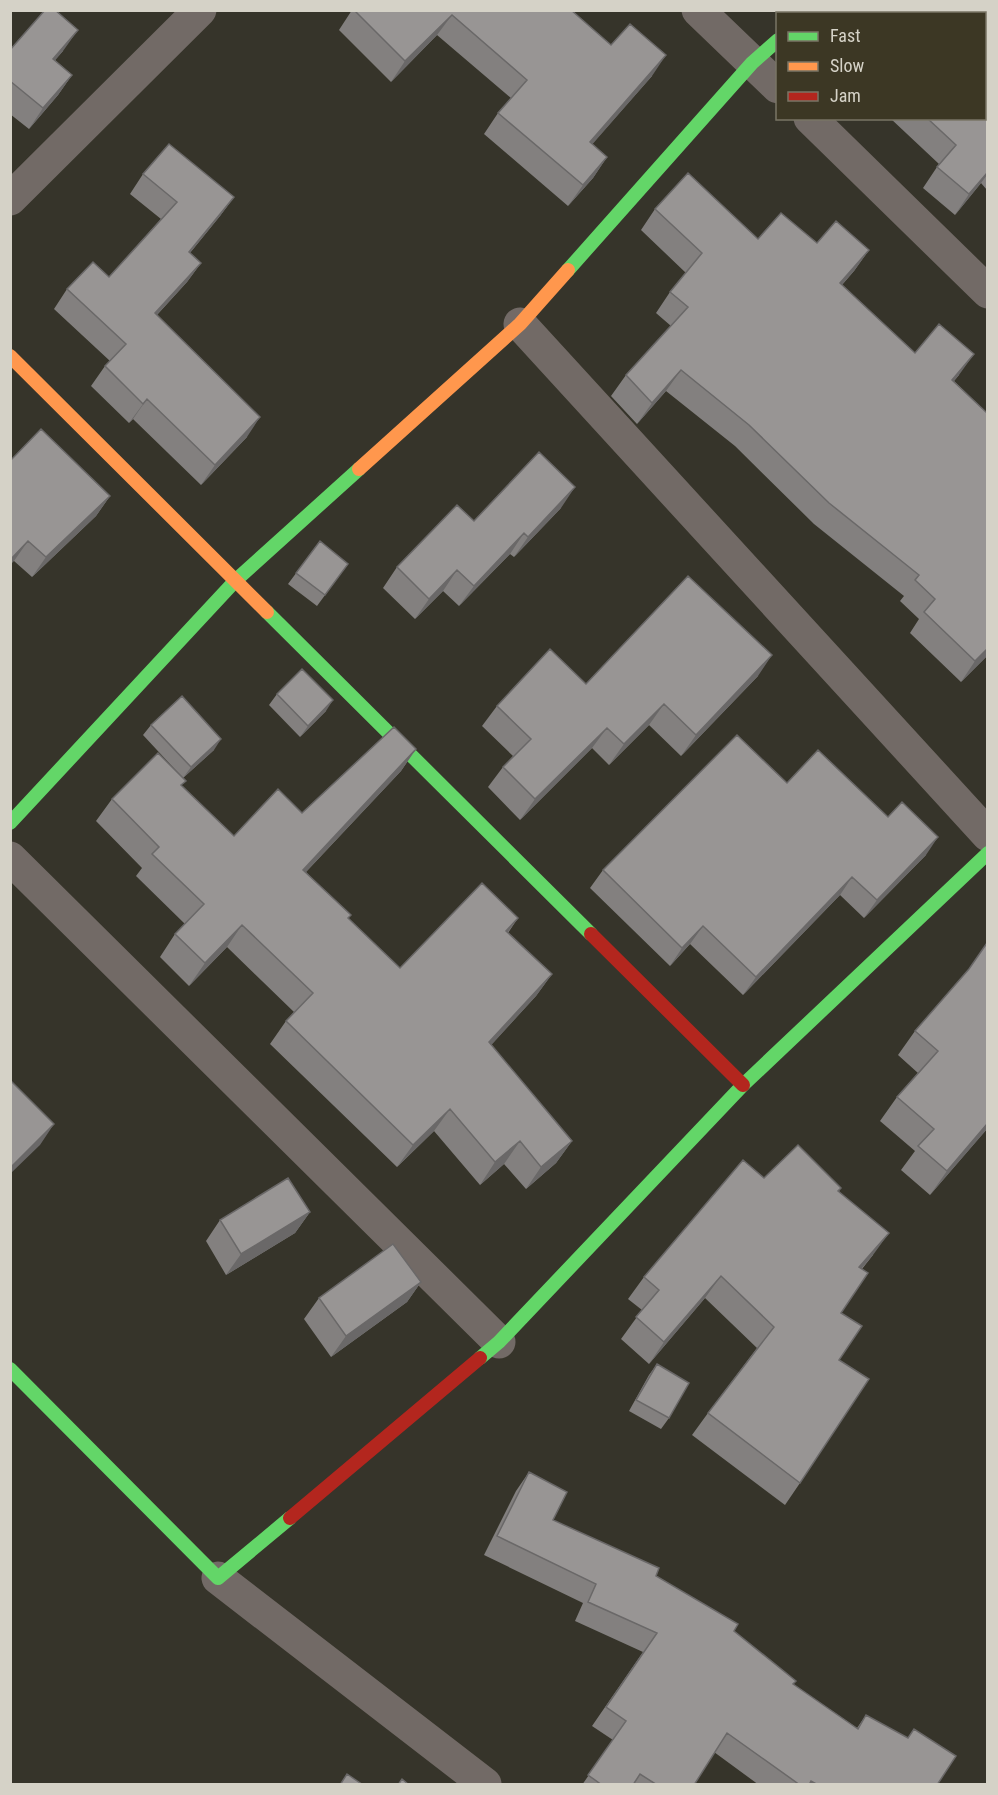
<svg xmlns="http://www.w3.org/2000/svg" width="998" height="1795" font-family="'Roboto Condensed',sans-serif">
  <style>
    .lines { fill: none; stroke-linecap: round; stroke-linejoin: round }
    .street { stroke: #726a66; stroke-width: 33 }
    .fast { stroke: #63d668; stroke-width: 14 }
    .slow { stroke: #ff974d; stroke-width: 14 }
    .jam { stroke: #b3261e; stroke-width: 14 }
    .wall { fill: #83807f }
    .shaded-wall { fill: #6a6868 }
    .building { fill: #989594; stroke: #6a6868; stroke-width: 1.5 }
  </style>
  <rect width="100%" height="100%" fill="#36342a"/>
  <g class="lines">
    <!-- street -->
    <path class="street" d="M 698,10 L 778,87
      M 807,14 L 811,10
      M 810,118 L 988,292
      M 10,199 L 200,10
      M 520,324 L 988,835
      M 10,858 L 499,1342
      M 218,1578 L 485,1784"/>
    <!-- fast -->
    <path class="fast" d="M 568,270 L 752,63 L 778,40
      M 267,612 L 591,934
      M 10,823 L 236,580 L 359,469
      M 480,1358 L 499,1342 L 743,1085 L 988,853
      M 10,1369 L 218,1578 L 290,1518"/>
    <!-- slow -->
    <path class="slow" d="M 10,356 L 267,612
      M 359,469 L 520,324 L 568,270"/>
    <!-- jam -->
    <path class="jam" d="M 591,934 L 743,1085
      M 290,1518 L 480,1358"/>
  </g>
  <!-- wall -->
  <path class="wall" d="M 352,10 L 571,10 L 611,45 L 652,76 L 592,144 L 607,157 L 593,178 L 568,206 L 484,134 L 498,113 L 511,98 L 437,35 L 391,82 L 339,30 Z
    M 928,10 L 961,10 L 965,14 L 932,14 Z
    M 987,35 L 987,190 L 981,183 L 955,215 L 923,188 L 939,164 L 890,118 L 984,118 Z
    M 10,50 L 63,51 L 55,60 L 72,75 L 58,95 L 29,129 L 10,114 Z
    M 143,174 L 234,197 L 220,216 L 190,253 L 201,263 L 187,282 L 157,315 L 247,437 L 201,485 L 133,419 L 129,423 L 91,386 L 105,366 L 110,361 L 54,309 L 67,289 L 109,277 L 161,219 L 130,194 Z
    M 655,209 L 758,239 L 817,243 L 869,250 L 854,271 L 842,285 L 915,353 L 959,375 L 954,381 L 987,413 L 987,658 L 986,657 L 961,682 L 910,633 L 919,619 L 900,601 L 904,596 L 814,524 L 735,446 L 666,391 L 637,424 L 611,396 L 626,375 L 671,326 L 656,313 L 670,292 L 686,273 L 641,230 Z
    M 10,461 L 110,496 L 96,516 L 32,577 L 14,561 Z
    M 561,508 L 514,557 L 510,554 L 459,606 L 443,591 L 415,619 L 383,588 L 397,567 L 474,521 Z
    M 320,541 L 348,564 L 317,606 L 288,584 Z
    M 758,676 L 681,756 L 649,725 L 609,765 L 592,748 L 520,820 L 488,787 L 503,767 L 513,756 L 482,726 L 497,706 L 586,684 Z
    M 277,694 L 326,711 L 300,737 L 269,705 Z
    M 151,725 L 214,750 L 183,778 L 143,735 Z
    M 416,749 L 401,771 L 306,872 L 348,919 L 400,968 L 518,918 L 508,933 L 552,974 L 536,996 L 491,1045 L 572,1141 L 556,1163 L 526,1189 L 504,1164 L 480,1185 L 434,1131 L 397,1167 L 270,1044 L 286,1021 L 294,1012 L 227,947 L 189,986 L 160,957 L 175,934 L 185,924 L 136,876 L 142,868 L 96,821 L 112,799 L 182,786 L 234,836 L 302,813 Z
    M 787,783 L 926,855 L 864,918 L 840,895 L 743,995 L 690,944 L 670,966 L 590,888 L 603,870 Z
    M 968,971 L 987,1129 L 930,1195 L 901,1170 L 915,1151 L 880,1121 L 897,1097 L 918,1073 L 898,1055 L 915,1031 Z
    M 764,1178 L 841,1188 L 839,1191 L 873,1255 L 862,1269 L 841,1313 L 839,1360 L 800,1483 L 785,1505 L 692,1435 L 708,1413 L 757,1348 L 705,1298 L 649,1364 L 621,1339 L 642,1310 L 628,1299 L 644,1277 Z
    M 310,1212 L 295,1233 L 226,1275 L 206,1241 L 220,1220 Z
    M 421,1282 L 407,1302 L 331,1357 L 304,1319 L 319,1298 Z
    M 657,1364 L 669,1418 L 661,1429 L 629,1411 L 649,1375 Z
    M 529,1472 L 553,1520 L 656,1576 L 734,1631 L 793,1684 L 857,1728 L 866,1715 L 937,1785 L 759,1785 L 714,1752 L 694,1785 L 582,1785 L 613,1740 L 592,1726 L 643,1652 L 575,1621 L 583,1603 L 484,1555 L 516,1491 Z"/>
  <!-- shaded-wall -->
  <path class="shaded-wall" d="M 452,15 L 437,35 L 391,82 L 405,61 Z
    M 78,30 L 63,51 L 39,79 L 53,59 Z
    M 666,55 L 652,76 L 576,163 L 590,142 Z
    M 72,75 L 58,95 L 29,129 L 43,108 Z
    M 607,157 L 593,178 L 568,206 L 583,185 Z
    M 987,173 L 987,175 L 981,183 L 955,215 L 969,194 Z
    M 234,197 L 220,216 L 175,271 L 189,252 Z
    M 869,250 L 854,271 L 825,304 L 840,283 Z
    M 201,263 L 187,282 L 141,332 L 155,313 Z
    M 974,354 L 959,375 L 937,401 L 952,380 Z
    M 681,370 L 666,391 L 637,424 L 652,403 Z
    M 147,399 L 133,419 L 129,423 L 143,404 Z
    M 260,417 L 247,437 L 201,485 L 215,465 Z
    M 575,487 L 561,508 L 514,557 L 528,537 Z
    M 110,496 L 96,516 L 32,577 L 46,557 Z
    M 524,533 L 510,554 L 459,606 L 474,586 Z
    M 28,541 L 14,561 L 10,565 L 10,560 Z
    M 457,570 L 443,591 L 415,619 L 429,599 Z
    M 987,649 L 987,654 L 986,657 L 961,682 L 975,661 Z
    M 772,655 L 758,676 L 681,756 L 696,735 Z
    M 333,700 L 326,711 L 300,737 L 308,726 Z
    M 664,704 L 649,725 L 609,765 L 624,744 Z
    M 607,728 L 592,748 L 520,820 L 535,799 Z
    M 221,739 L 214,750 L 183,778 L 191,767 Z
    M 416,749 L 401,771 L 287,892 L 303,870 Z
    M 938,837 L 926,855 L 864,918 L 877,900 Z
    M 852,877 L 840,895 L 743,995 L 756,977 Z
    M 518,918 L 502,940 L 506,931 Z
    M 242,925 L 227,947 L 189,986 L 205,963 Z
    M 703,926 L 690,944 L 670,966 L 682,948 Z
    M 552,974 L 536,996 L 473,1065 L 489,1042 Z
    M 450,1109 L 434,1131 L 397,1167 L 413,1145 Z
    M 54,1124 L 40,1145 L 10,1174 L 10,1168 Z
    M 987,1124 L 987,1129 L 930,1195 L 947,1171 Z
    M 520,1141 L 504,1164 L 480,1185 L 495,1162 Z
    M 572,1141 L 556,1163 L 526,1189 L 541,1167 Z
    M 310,1212 L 295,1233 L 226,1275 L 241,1254 Z
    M 889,1233 L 873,1255 L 844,1289 L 859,1267 Z
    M 721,1276 L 705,1298 L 649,1364 L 664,1342 Z
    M 421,1282 L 407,1302 L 331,1357 L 346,1336 Z"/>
  <!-- building -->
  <path class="building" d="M 45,10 L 55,10 L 78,30 L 53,59 L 72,75 L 43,108 L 10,81 L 10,50 Z
    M 354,10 L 571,10 L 611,45 L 630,24 L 666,55 L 590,142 L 607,157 L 583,185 L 498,113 L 527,80 L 452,15 L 405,61 Z
    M 948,10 L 961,10 L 965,14 L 945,14 Z
    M 984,32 L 987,35 L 987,173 L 969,194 L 937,167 L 956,145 L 927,118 L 984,118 Z
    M 169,144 L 234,197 L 189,252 L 201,263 L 155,313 L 260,417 L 215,465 L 147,399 L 143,404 L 105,366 L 126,344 L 67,289 L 93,262 L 109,277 L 177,202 L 143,174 Z
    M 688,173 L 758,239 L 781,213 L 817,243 L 836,221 L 869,250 L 840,283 L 915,353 L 939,324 L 974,354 L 952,380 L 987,413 L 987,649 L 975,661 L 924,612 L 935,599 L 915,580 L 919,575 L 829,503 L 749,425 L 681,370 L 652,403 L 626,375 L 688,307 L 670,292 L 702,253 L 655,209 Z
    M 41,429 L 110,496 L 46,557 L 28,541 L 10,560 L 10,461 Z
    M 539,452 L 575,487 L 528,537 L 524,533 L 474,586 L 457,570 L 429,599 L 397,567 L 457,505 L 474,521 Z
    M 320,541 L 348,564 L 325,595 L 296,573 Z
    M 688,576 L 772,655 L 696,735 L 664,704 L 624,744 L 607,728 L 535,799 L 503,767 L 531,739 L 497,706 L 550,649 L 586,684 Z
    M 302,669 L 333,700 L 308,726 L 277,694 Z
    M 182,696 L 221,739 L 191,767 L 151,725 Z
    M 394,727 L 416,749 L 303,870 L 351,915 L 348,918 L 400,968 L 482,883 L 518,918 L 506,931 L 552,974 L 489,1042 L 572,1141 L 541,1167 L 520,1141 L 495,1162 L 450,1109 L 413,1145 L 286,1021 L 313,993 L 242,925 L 205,963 L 175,934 L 204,904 L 152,854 L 159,847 L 112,799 L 158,753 L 186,781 L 181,785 L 234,836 L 278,789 L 302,813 Z
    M 737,735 L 787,783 L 818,750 L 888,817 L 902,802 L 938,837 L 877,900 L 852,877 L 756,977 L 703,926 L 682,948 L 603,870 Z
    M 987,943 L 987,1124 L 947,1171 L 918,1146 L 934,1129 L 897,1097 L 938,1051 L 915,1031 L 969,969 Z
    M 10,1080 L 54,1124 L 10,1168 Z
    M 798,1145 L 841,1188 L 838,1191 L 889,1233 L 859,1267 L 868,1273 L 841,1313 L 862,1326 L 839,1360 L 869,1379 L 800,1483 L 708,1413 L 774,1327 L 721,1276 L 664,1342 L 636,1317 L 659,1290 L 644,1277 L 743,1160 L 764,1178 Z
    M 288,1178 L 310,1212 L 241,1254 L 220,1220 Z
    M 393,1244 L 421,1282 L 346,1336 L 319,1298 Z
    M 657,1364 L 689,1383 L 669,1418 L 636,1400 Z
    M 529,1472 L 567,1492 L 553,1520 L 659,1568 L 656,1576 L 738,1624 L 734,1631 L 796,1681 L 793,1684 L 858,1729 L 866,1715 L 908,1738 L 914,1729 L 956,1756 L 937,1785 L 818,1785 L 811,1781 L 809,1785 L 800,1785 L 727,1733 L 694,1785 L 657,1785 L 640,1774 L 633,1785 L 602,1785 L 588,1775 L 626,1721 L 606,1707 L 657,1633 L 588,1602 L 596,1584 L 497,1536 Z
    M 347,1774 L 363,1785 L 340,1785 Z
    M 402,1779 L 409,1785 L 398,1785 Z"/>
  <!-- border -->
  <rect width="998" height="1795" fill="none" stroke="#d5d2c7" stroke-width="24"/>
  <!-- legend -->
  <rect x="776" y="12" width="210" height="108" fill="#3c3724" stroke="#797565" stroke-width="1.5"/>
  <rect x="788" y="32" width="30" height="9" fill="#63d668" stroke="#797565" stroke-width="1.5"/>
  <text x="830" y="42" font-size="18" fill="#d5d2c7">Fast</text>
  <rect x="788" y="62" width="30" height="9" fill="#ff974d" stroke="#797565" stroke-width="1.5"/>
  <text x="830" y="72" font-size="18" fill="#d5d2c7">Slow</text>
  <rect x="788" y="92" width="30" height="9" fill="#b3261e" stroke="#797565" stroke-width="1.5"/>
  <text x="830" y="102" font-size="18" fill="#d5d2c7">Jam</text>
</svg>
